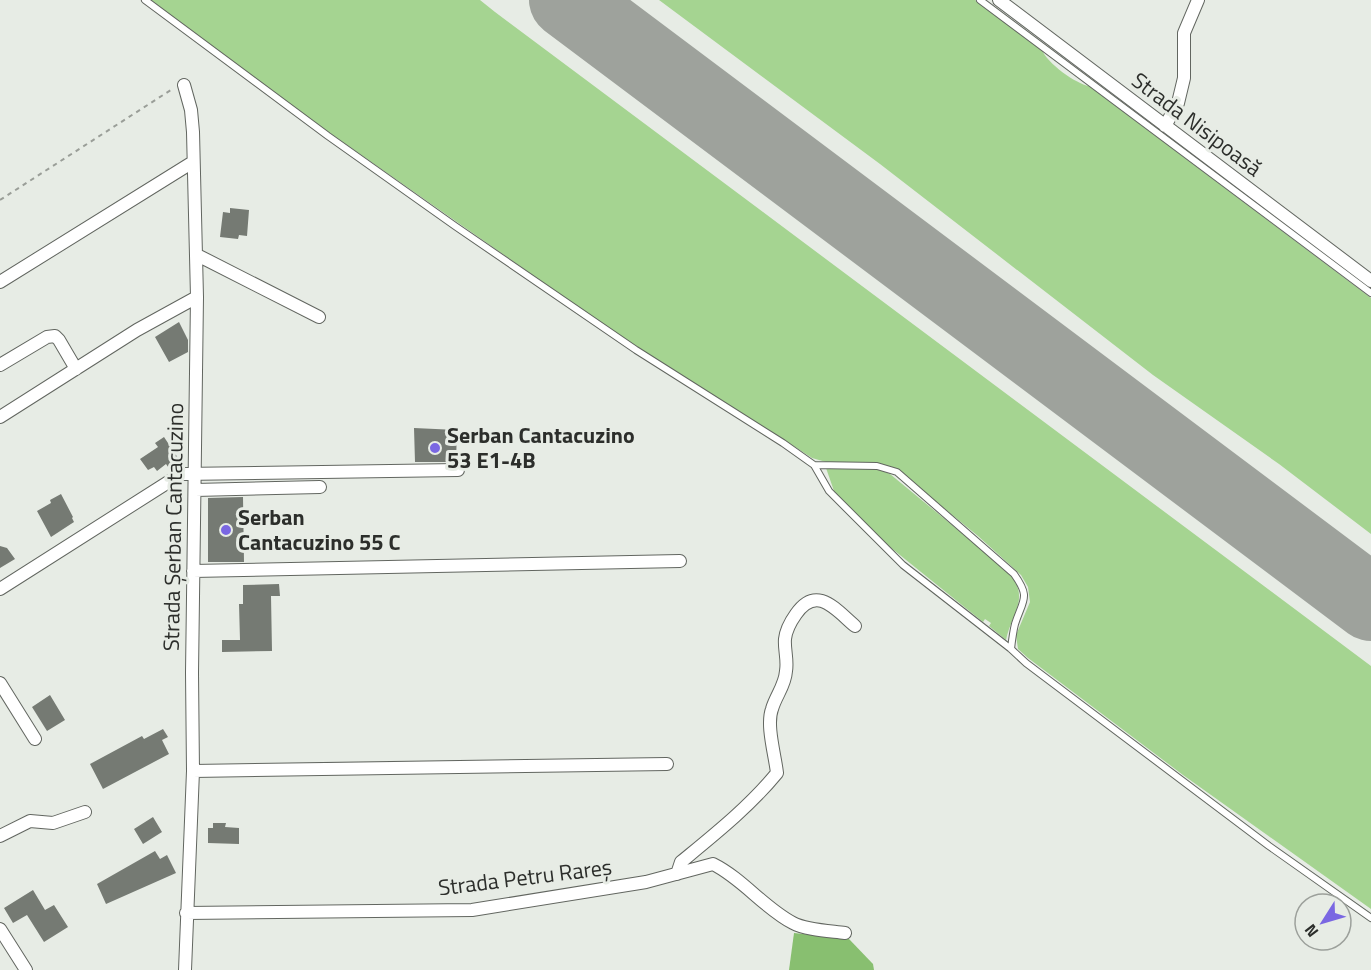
<svg xmlns="http://www.w3.org/2000/svg" width="1371" height="970" font-family="'Titillium Web',sans-serif">
  <style>
    .green { fill: #a5d491 }
    .water { fill: #88bf70 }
    .lines { fill: none; stroke-linecap: round; stroke-linejoin: round }
    .runway { stroke: #9ea29c; stroke-width: 76 }
    .building { fill: #757a73 }
    .lane-casing { stroke: #626660; stroke-width: 8 }
    .street-casing { stroke: #626660; stroke-width: 14 }
    .path { stroke: #9a9e98; stroke-width: 2; stroke-dasharray: 4.5 4.5; stroke-linecap: butt }
    .lane { stroke: #fff; stroke-width: 6 }
    .street { stroke: #fff; stroke-width: 12 }
    .poi-dot { fill: #7a67e2; stroke: #e7ece5; stroke-width: 2 }
    .labels { text-anchor: middle; dominant-baseline: central; stroke-width: 6; stroke-linejoin: round; paint-order: stroke }
    .street-label { font-size: 22px; fill: #2c2e2b; stroke: #e7ece5 }
    .poi-label { font-size: 22px; font-weight: bold; fill: #2c2e2b; stroke: #e7ece5; text-anchor: start }
  </style>
  <rect width="100%" height="100%" fill="#e7ece5"/>
  <!-- green -->
  <path class="green" d="M 150,0 L 480,0 L 495,12 L 1371,666 L 1371,909 L 1183,775 L 1028,658 L 1018,649 L 1016,635 L 1030,602 L 1028,587 L 1021,575 L 978,536 L 897,470 L 858,464 L 826,462 L 812,458 L 789,443 L 624,339 L 297,110 Z
    M 659,0 L 975,0 L 1042,50 C 1047,63 1076,84 1089,86 L 1371,298 L 1371,534 L 1279,464 L 1153,375 L 880,164 Z
    M 826,468 L 878,469 L 890,474 L 1008,571 C 1031,599 1012,611 1006,640 L 989,626 L 991,623 L 985,619 L 983,622 L 885,543 L 834,491 Z"/>
  <!-- water -->
  <path class="water" d="M 794,933 L 849,939 L 873,964 L 874,970 L 789,970 Z"/>
  <g class="lines">
    <!-- runway -->
    <path class="runway" d="M 567,0 L 1371,603"/>
  </g>
  <!-- building -->
  <path class="building" d="M 230,208 L 249,210 L 247,236 L 239,235 L 238,239 L 220,237 L 223,212 L 230,213 Z
    M 179,322 L 188,340 L 188,352 L 169,362 L 155,337 Z
    M 414,428 L 457,430 L 456,462 L 415,462 Z
    M 164,437 L 182,464 L 171,471 L 166,464 L 157,471 L 154,467 L 148,470 L 140,459 L 158,447 L 155,443 Z
    M 61,494 L 73,517 L 72,518 L 74,522 L 51,537 L 37,511 L 51,503 L 50,500 Z
    M 243,497 L 244,562 L 208,562 L 208,498 Z
    M 0,546 L 7,548 L 15,559 L 0,568 Z
    M 279,584 L 280,596 L 271,596 L 272,651 L 222,652 L 222,640 L 240,640 L 239,604 L 243,604 L 243,585 Z
    M 50,695 L 65,720 L 47,731 L 32,707 Z
    M 163,729 L 168,737 L 162,740 L 169,754 L 103,789 L 90,764 L 142,736 L 144,739 Z
    M 153,817 L 162,832 L 143,844 L 134,829 Z
    M 213,823 L 226,823 L 225,827 L 239,828 L 239,844 L 208,843 L 208,828 L 213,828 Z
    M 155,851 L 160,859 L 167,855 L 176,873 L 106,904 L 97,884 Z
    M 33,890 L 45,910 L 54,905 L 68,927 L 44,942 L 27,915 L 13,923 L 4,908 Z"/>
  <g class="lines">
    <defs>
      <path id="lane" d="M 145,0 L 328,136 L 455,226 L 636,350 L 783,443 L 814,465 L 829,491 L 903,565 L 1011,649 L 1026,663 L 1269,846 L 1371,918
        M 980,0 L 1371,293
        M 814,465 L 877,466 L 897,472 L 1014,574 C 1031,598 1023,599 1015,624 C 1013,632 1012,640 1011,649"/>
      <path id="street" d="M 999,0 L 1371,281
        M 184,85 L 191,110 L 193,132 L 197,297 L 192,673 L 193,771 L 185,970
        M 1165,126 L 1178,103 L 1184,78 L 1184,33 L 1198,0
        M 197,255 L 319,317
        M 0,282 L 193,162
        M 0,365 L 47,337 L 55,336 L 59,340 L 76,369
        M 0,417 L 137,330 L 197,297
        M 195,490 L 320,487
        M 193,571 L 680,561
        M 0,589 L 181,474 L 458,470
        M 0,683 L 35,739
        M 193,771 L 667,764
        M 0,836 L 30,821 L 53,823 L 85,812
        M 677,874 L 681,862 C 715,834 749,807 777,773 C 775,755 766,725 772,709 C 776,695 785,686 786,671 C 788,660 784,649 785,639 C 786,630 791,621 796,614 C 817,584 836,610 855,626
        M 186,913 L 472,910 L 646,882 L 713,864 C 743,879 764,908 793,923 C 806,930 830,931 845,933
        M 0,929 L 26,970"/>
    </defs>
    <!-- lane casing -->
    <use href="#lane" class="lane-casing"/>
    <!-- street casing -->
    <use href="#street" class="street-casing"/>
    <!-- path -->
    <path class="path" d="M 0,200 L 174,88"/>
    <!-- lane -->
    <use href="#lane" class="lane"/>
    <!-- street -->
    <use href="#street" class="street"/>
  </g>
  <!-- markers -->
  <g class="poi-dot">
    <circle cx="435" cy="448" r="6"/>
    <circle cx="226" cy="530" r="6"/>
  </g>
  <g class="labels">
    <!-- street labels -->
    <g class="street-label">
      <text transform="translate(1197 124) rotate(37)">Strada Nisipoasă</text>
      <text transform="translate(173 527) rotate(-89)">Strada Șerban Cantacuzino</text>
      <text transform="translate(525 877) rotate(-7)">Strada Petru Rareș</text>
    </g>
    <!-- poi labels -->
    <g class="poi-label">
      <text x="447" y="435">Serban Cantacuzino<tspan x="447" dy="25">53 E1-4B</tspan></text>
      <text x="238" y="517">Serban<tspan x="238" dy="25">Cantacuzino 55 C</tspan></text>
    </g>
  </g>
  <!-- north arrow -->
  <g transform="translate(1323 922) rotate(233)"><circle r="28" fill="#e7ece5" stroke="#9ca09b" stroke-width="1.5"/>
  <path d="M0-4.5L10 22L0 15L-10 22Z" fill="#7a67e2"/>
  <text y="-9" font-size="16" font-weight="bold" text-anchor="middle" fill="#2c2e2b">N</text>
  </g>
</svg>
